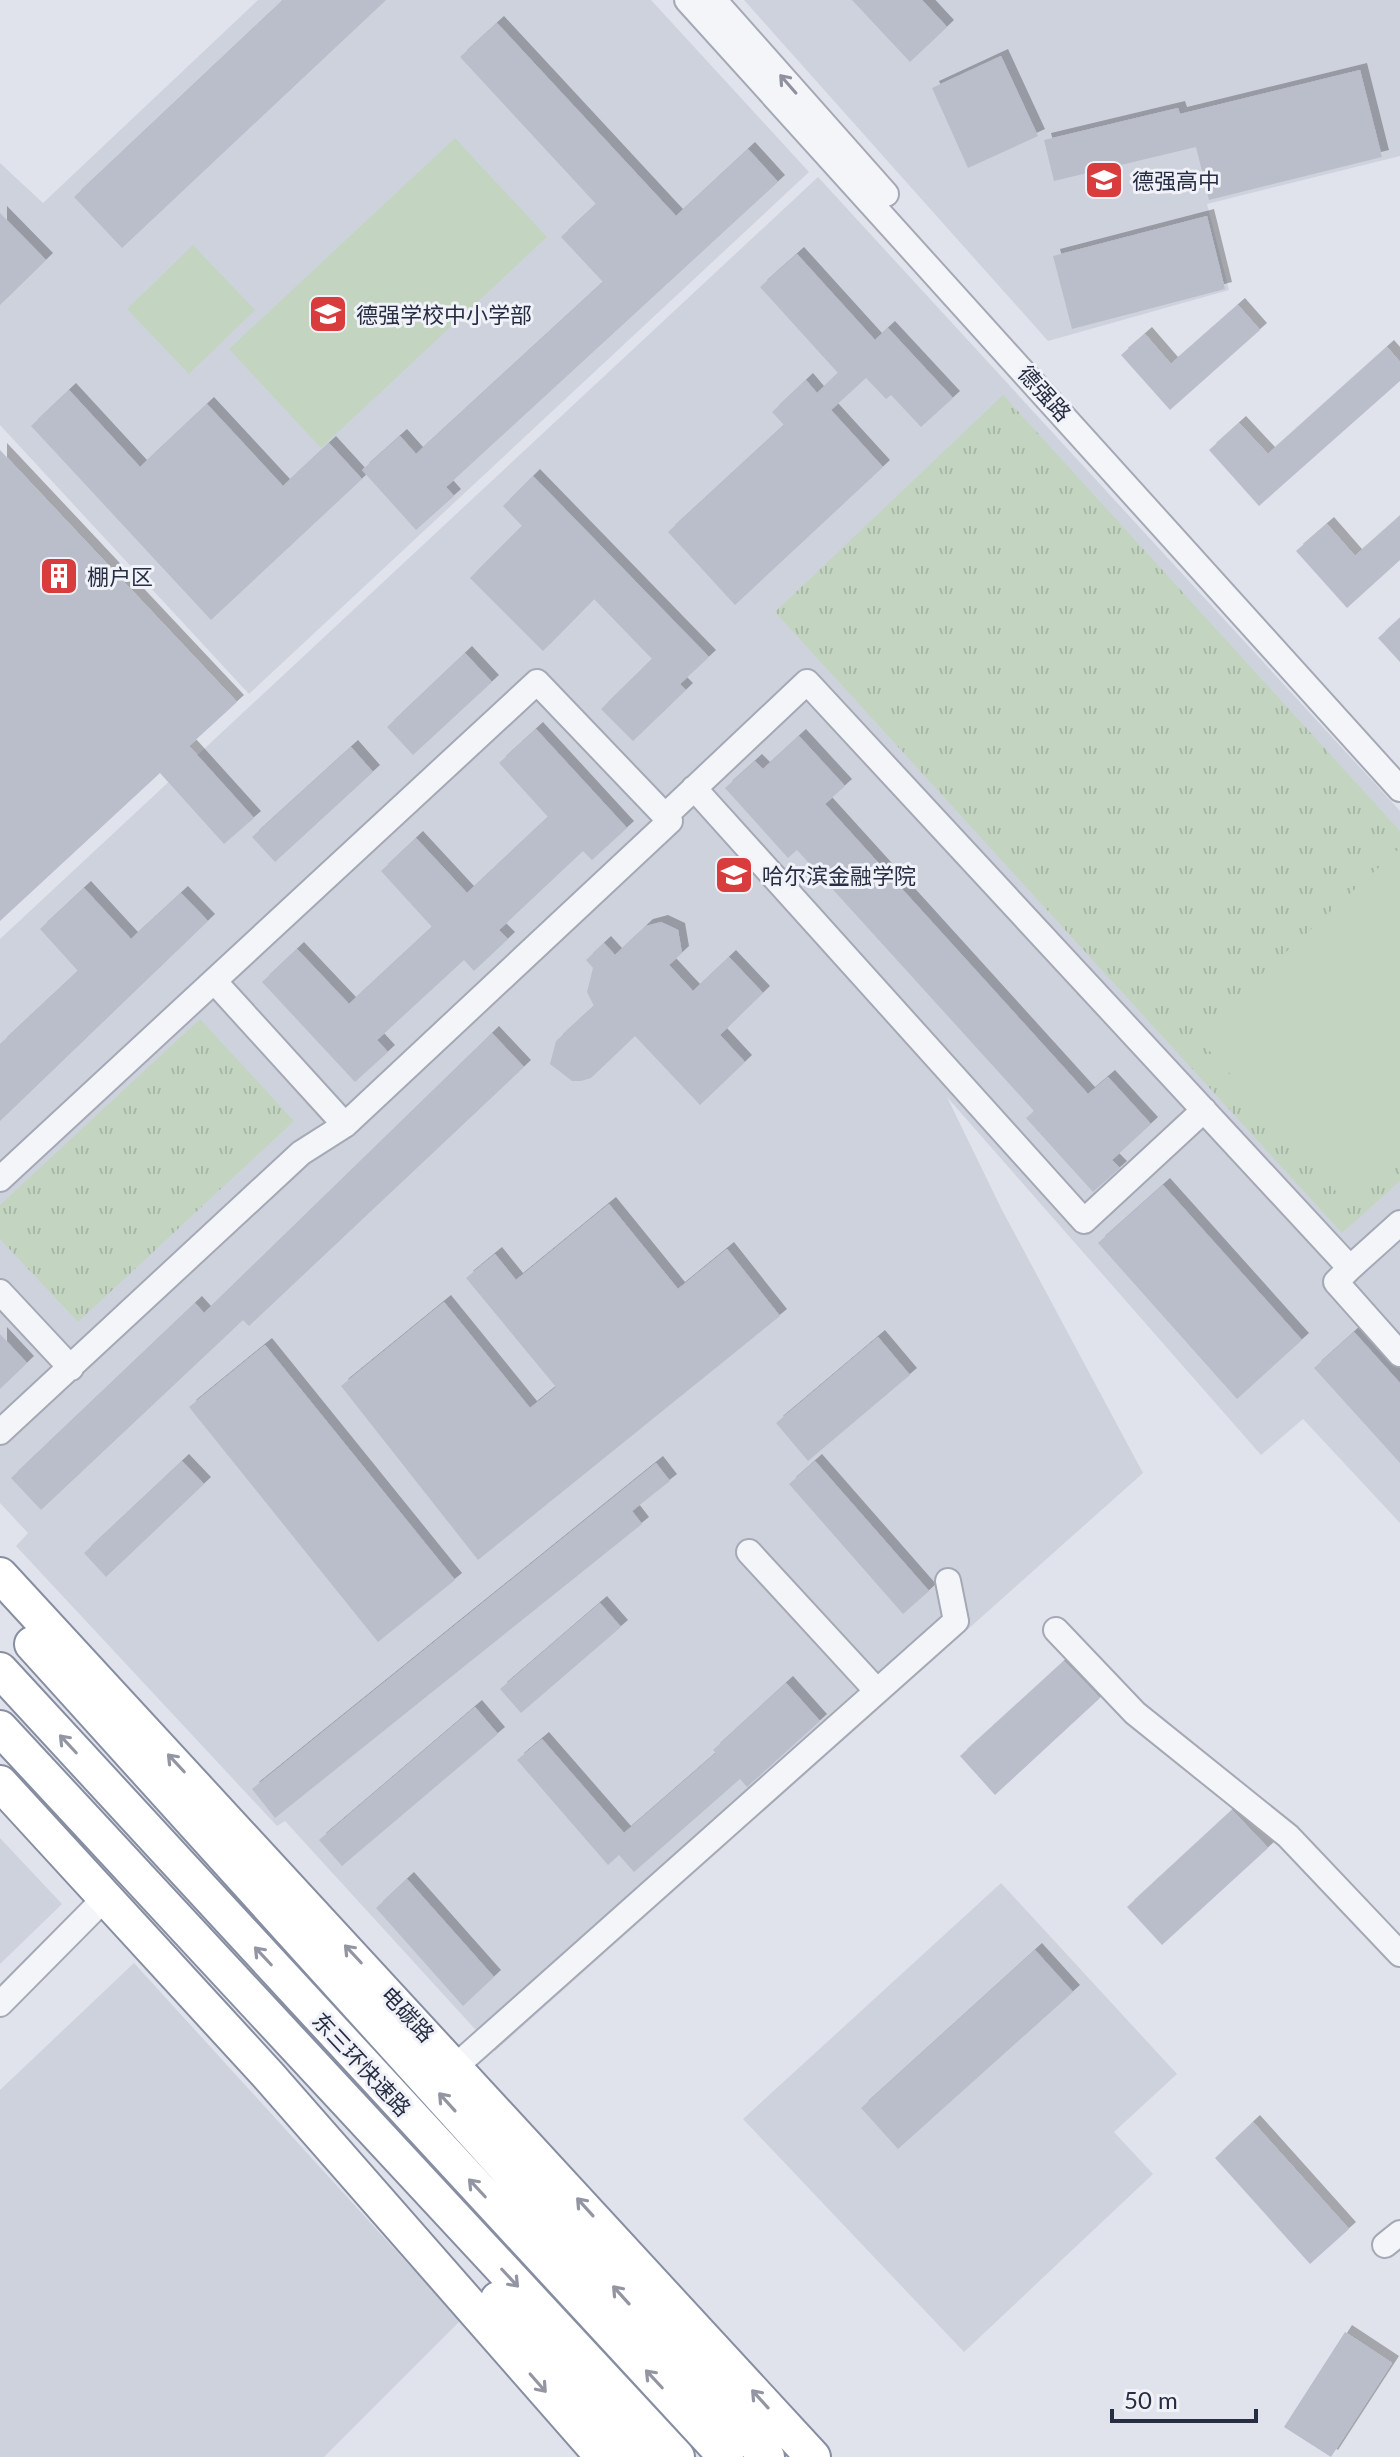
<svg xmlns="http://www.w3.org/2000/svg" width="1400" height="2457" font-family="Lato,'Noto Sans SC',sans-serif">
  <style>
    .built { fill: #ced2dd }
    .park { fill: url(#park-tufts) }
    .pitch { fill: #c3d5c1 }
    .building { fill: #babecb; filter: url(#shadow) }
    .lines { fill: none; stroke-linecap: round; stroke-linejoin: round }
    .minor-casing { stroke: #a5a9b6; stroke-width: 28 }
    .highway-casing { stroke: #878ea2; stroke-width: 38 }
    .minor { stroke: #f4f5f8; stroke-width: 24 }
    .highway { stroke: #fff; stroke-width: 34 }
    .oneway { stroke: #8e929e }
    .oneway2 { stroke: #9396a2 }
    .labels { text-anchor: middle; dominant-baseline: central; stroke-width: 6; stroke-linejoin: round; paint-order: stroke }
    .poi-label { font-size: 22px; fill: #272e44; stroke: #f0f2f8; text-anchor: start }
    .street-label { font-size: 22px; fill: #272e44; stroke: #f0f2f8 }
  </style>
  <defs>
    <pattern id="park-tufts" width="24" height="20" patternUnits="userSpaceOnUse" patternTransform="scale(2)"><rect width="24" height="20" fill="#c3d5c1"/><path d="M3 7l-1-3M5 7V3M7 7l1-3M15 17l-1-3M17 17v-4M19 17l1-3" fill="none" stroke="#a8b7a7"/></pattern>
    <filter id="shadow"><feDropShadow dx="7" dy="-7" stdDeviation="0" flood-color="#0004"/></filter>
  </defs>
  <rect width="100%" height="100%" fill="#e0e3eb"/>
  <!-- built -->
  <path class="built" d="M 258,0 L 651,0 L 809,172 L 249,694 L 0,425 L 0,163 L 43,203 Z
    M 744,0 L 1400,0 L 1400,156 L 1207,204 L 1229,290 L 1048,341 Z
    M 818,177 L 1400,811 L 1400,1523 L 1303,1419 L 1261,1455 L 947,1097 L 1002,1210 L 1143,1473 L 495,2051 L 285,1821 L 277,1826 L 16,1546 L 28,1533 L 0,1503 L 0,939 Z
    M 0,1838 L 62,1904 L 0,1964 Z
    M 1001,1883 L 1177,2074 L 1114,2132 L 1153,2174 L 964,2352 L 743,2119 Z
    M 134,1963 L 460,2321 L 324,2457 L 0,2457 L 0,2090 Z"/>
  <!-- park -->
  <path class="park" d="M 1003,395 L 1400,831 L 1400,1181 L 1342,1233 L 775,612 Z
    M 200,1019 L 294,1121 L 78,1322 L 0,1239 L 0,1205 Z"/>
  <!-- pitch -->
  <path class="pitch" d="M 455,138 L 547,237 L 321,448 L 229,349 Z
    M 193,245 L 255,310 L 189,374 L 127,309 Z
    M 1400,848 L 1400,1147 L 1343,1199 L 1195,1035 Z"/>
  <!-- building -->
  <path class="building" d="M 283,0 L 386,0 L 122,248 L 74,197 Z
    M 852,0 L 922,0 L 947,27 L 910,62 Z
    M 497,23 L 676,216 L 748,149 L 778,182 L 446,487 L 454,496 L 416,530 L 362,470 L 400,436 L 416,454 L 603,282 L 561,237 L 596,204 L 460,57 Z
    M 1001,56 L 1038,136 L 968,168 L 932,88 Z
    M 1360,70 L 1382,157 L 1209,200 L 1196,147 L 1054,181 L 1044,140 L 1178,108 L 1180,114 Z
    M 0,213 L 46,260 L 0,305 Z
    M 1207,216 L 1225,289 L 1072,329 L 1053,256 Z
    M 797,254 L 875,340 L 888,328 L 953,398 L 921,427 L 891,395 L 886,399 L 866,378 L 831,410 L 883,467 L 735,605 L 668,532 L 784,425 L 772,412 L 806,380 L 817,393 L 838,373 L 760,287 Z
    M 1238,305 L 1260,330 L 1170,410 L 1121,355 L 1145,334 L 1171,364 Z
    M 1387,347 L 1400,362 L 1400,381 L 1259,506 L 1209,450 L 1239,423 L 1268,454 Z
    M 69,390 L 140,467 L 207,404 L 283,486 L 329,443 L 362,479 L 211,620 L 31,426 Z
    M 0,450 L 237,702 L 189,746 L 254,818 L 224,844 L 160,773 L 0,921 Z
    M 533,476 L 709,657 L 680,684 L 686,690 L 633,741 L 601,709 L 652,659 L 594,599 L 543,651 L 470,578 L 522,526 L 503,506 Z
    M 1400,516 L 1400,560 L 1347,608 L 1296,551 L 1327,524 L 1355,556 Z
    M 1400,618 L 1400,662 L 1378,638 Z
    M 465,653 L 492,682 L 413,755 L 387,727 Z
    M 536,729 L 627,828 L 592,860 L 583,851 L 499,930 L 508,939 L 474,971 L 464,960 L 377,1040 L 388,1052 L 355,1082 L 262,982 L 297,949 L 349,1004 L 432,927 L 381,871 L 416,838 L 467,893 L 548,817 L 499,763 Z
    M 799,736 L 845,786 L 825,804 L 1088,1094 L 1108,1077 L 1151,1124 L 1112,1160 L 1120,1168 L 1093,1192 L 1026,1118 L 1034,1111 L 797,850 L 788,858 L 725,788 L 755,761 L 763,769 Z
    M 351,747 L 373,772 L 275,862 L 252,837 Z
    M 84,888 L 131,939 L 181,893 L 208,921 L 0,1121 L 0,1044 L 78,971 L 40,929 Z
    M 661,922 L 678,930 L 682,953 L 669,965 L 693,991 L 729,957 L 763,993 L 720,1035 L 745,1062 L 700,1105 L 635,1036 L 591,1078 L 581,1081 L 572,1081 L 550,1064 L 556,1041 L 594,1006 L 587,992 L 593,968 L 586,960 L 604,943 L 615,955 L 646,926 Z
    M 492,1033 L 524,1067 L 249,1326 L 243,1320 L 41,1510 L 11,1478 L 195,1303 L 204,1313 Z
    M 1163,1185 L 1302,1340 L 1237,1399 L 1098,1243 Z
    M 609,1204 L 678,1289 L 727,1249 L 780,1316 L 478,1560 L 341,1386 L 444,1302 L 530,1408 L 556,1387 L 466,1278 L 495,1254 L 516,1280 Z
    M 1354,1332 L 1400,1383 L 1400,1463 L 1314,1368 Z
    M 0,1334 L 27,1363 L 0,1389 Z
    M 878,1337 L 910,1375 L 808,1461 L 776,1423 Z
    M 265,1345 L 455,1580 L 378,1642 L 189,1407 Z
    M 182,1461 L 204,1484 L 106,1577 L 84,1553 Z
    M 815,1461 L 929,1591 L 903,1614 L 789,1484 Z
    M 656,1463 L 670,1481 L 632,1511 L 642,1524 L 275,1818 L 252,1789 Z
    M 600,1603 L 621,1627 L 521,1713 L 500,1689 Z
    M 1064,1661 L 1100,1698 L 995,1795 L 960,1756 Z
    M 786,1683 L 820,1721 L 747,1787 L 740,1779 L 634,1872 L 619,1855 L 608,1865 L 517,1760 L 542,1739 L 624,1833 L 716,1753 L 713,1750 Z
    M 475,1707 L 498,1734 L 342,1866 L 319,1840 Z
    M 1232,1810 L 1268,1848 L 1162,1945 L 1127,1907 Z
    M 407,1879 L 494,1977 L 463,2006 L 376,1908 Z
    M 1035,1950 L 1073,1992 L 898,2149 L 861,2108 Z
    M 1253,2122 L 1349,2229 L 1310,2264 L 1215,2158 Z
    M 1345,2332 L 1392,2363 L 1331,2457 L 1284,2427 Z"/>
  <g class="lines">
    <defs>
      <path id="minor" d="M 687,0 L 1400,789
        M 714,0 L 886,194
        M 694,788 L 1084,1221 L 1204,1110
        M 665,816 L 807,682 L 1350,1268 L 1400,1223
        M 214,981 L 345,1125
        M 0,1179 L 537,682 L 670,821 L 345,1125 L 301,1153 L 0,1432
        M 1350,1268 L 1336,1282 L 1400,1354
        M 0,1292 L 71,1368
        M 749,1552 L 877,1691
        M 1056,1630 L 1135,1713 L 1288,1836 L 1400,1954
        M 0,2004 L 104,1899
        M 456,2066 L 956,1621 L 948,1581
        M 1385,2245 L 1400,2233"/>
      <path id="highway" d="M 0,1575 L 813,2457
        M 32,1644 L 767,2457
        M 0,1670 L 726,2457
        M 0,1728 L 677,2457
        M 0,1783 L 268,2075 L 603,2457
        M 498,2299 L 642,2457"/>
    </defs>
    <!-- minor casing -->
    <use href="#minor" class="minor-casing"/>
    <!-- highway casing -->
    <use href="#highway" class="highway-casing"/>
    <!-- minor -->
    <use href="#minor" class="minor"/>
    <!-- highway -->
    <use href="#highway" class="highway"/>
  </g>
  <!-- one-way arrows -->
  <defs><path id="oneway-shaft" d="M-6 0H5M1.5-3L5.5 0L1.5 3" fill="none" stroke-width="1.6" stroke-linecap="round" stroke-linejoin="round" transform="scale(2)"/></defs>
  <use class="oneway" href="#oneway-shaft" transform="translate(788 84) rotate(-131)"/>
  <g class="oneway2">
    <use href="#oneway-shaft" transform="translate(68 1744) rotate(-133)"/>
    <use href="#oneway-shaft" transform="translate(176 1763) rotate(-133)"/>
    <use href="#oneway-shaft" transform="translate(353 1954) rotate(-133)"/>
    <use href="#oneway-shaft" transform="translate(263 1956) rotate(-133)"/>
    <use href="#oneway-shaft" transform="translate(447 2102) rotate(-132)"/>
    <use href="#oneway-shaft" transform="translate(477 2188) rotate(-133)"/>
    <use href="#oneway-shaft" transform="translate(585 2207) rotate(-132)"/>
    <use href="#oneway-shaft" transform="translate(510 2278) rotate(47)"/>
    <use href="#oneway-shaft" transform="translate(621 2295) rotate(-132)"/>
    <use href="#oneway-shaft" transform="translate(654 2379) rotate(-133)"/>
    <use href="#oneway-shaft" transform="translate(538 2383) rotate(49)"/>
    <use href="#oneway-shaft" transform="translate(760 2399) rotate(-132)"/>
  </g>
  <!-- icons -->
  <defs>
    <symbol id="school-square" viewBox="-11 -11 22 22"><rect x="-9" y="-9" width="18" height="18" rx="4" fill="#d93c3d" stroke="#f0f2f8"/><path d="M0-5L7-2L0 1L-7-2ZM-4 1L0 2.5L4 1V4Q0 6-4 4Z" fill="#fff"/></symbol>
    <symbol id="building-square" viewBox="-11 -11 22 22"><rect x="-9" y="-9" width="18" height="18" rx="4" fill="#d93c3d" stroke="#f0f2f8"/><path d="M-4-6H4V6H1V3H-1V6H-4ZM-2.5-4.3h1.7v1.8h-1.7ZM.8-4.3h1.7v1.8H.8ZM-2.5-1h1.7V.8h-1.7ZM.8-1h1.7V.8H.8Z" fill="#fff"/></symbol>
    <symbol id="university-square" viewBox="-11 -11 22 22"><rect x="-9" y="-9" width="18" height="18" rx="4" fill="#d93c3d" stroke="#f0f2f8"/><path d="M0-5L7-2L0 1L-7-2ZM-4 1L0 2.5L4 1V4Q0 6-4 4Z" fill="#fff"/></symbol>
  </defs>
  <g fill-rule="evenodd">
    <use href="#school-square" x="1082" y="158" width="44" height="44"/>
    <use href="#school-square" x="306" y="292" width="44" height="44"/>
    <use href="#building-square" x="37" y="554" width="44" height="44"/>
    <use href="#university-square" x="712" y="853" width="44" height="44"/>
  </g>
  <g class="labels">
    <!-- poi labels -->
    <g class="poi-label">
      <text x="1132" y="180">德强高中</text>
      <text x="356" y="314">德强学校中小学部</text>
      <text x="87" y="576">棚户区</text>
      <text x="762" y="875">哈尔滨金融学院</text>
    </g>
    <!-- street labels -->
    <g class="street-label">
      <text transform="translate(1045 393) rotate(48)">德强路</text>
      <text transform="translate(408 2014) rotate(47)">电碳路</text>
      <text transform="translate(362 2064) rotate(47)">东三环快速路</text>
    </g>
  </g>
  <!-- scale -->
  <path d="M1112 2409v12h144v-12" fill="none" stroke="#272e44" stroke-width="4"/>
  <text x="1124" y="2409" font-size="24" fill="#272e44" stroke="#f0f2f8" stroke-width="6" paint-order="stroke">50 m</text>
</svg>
